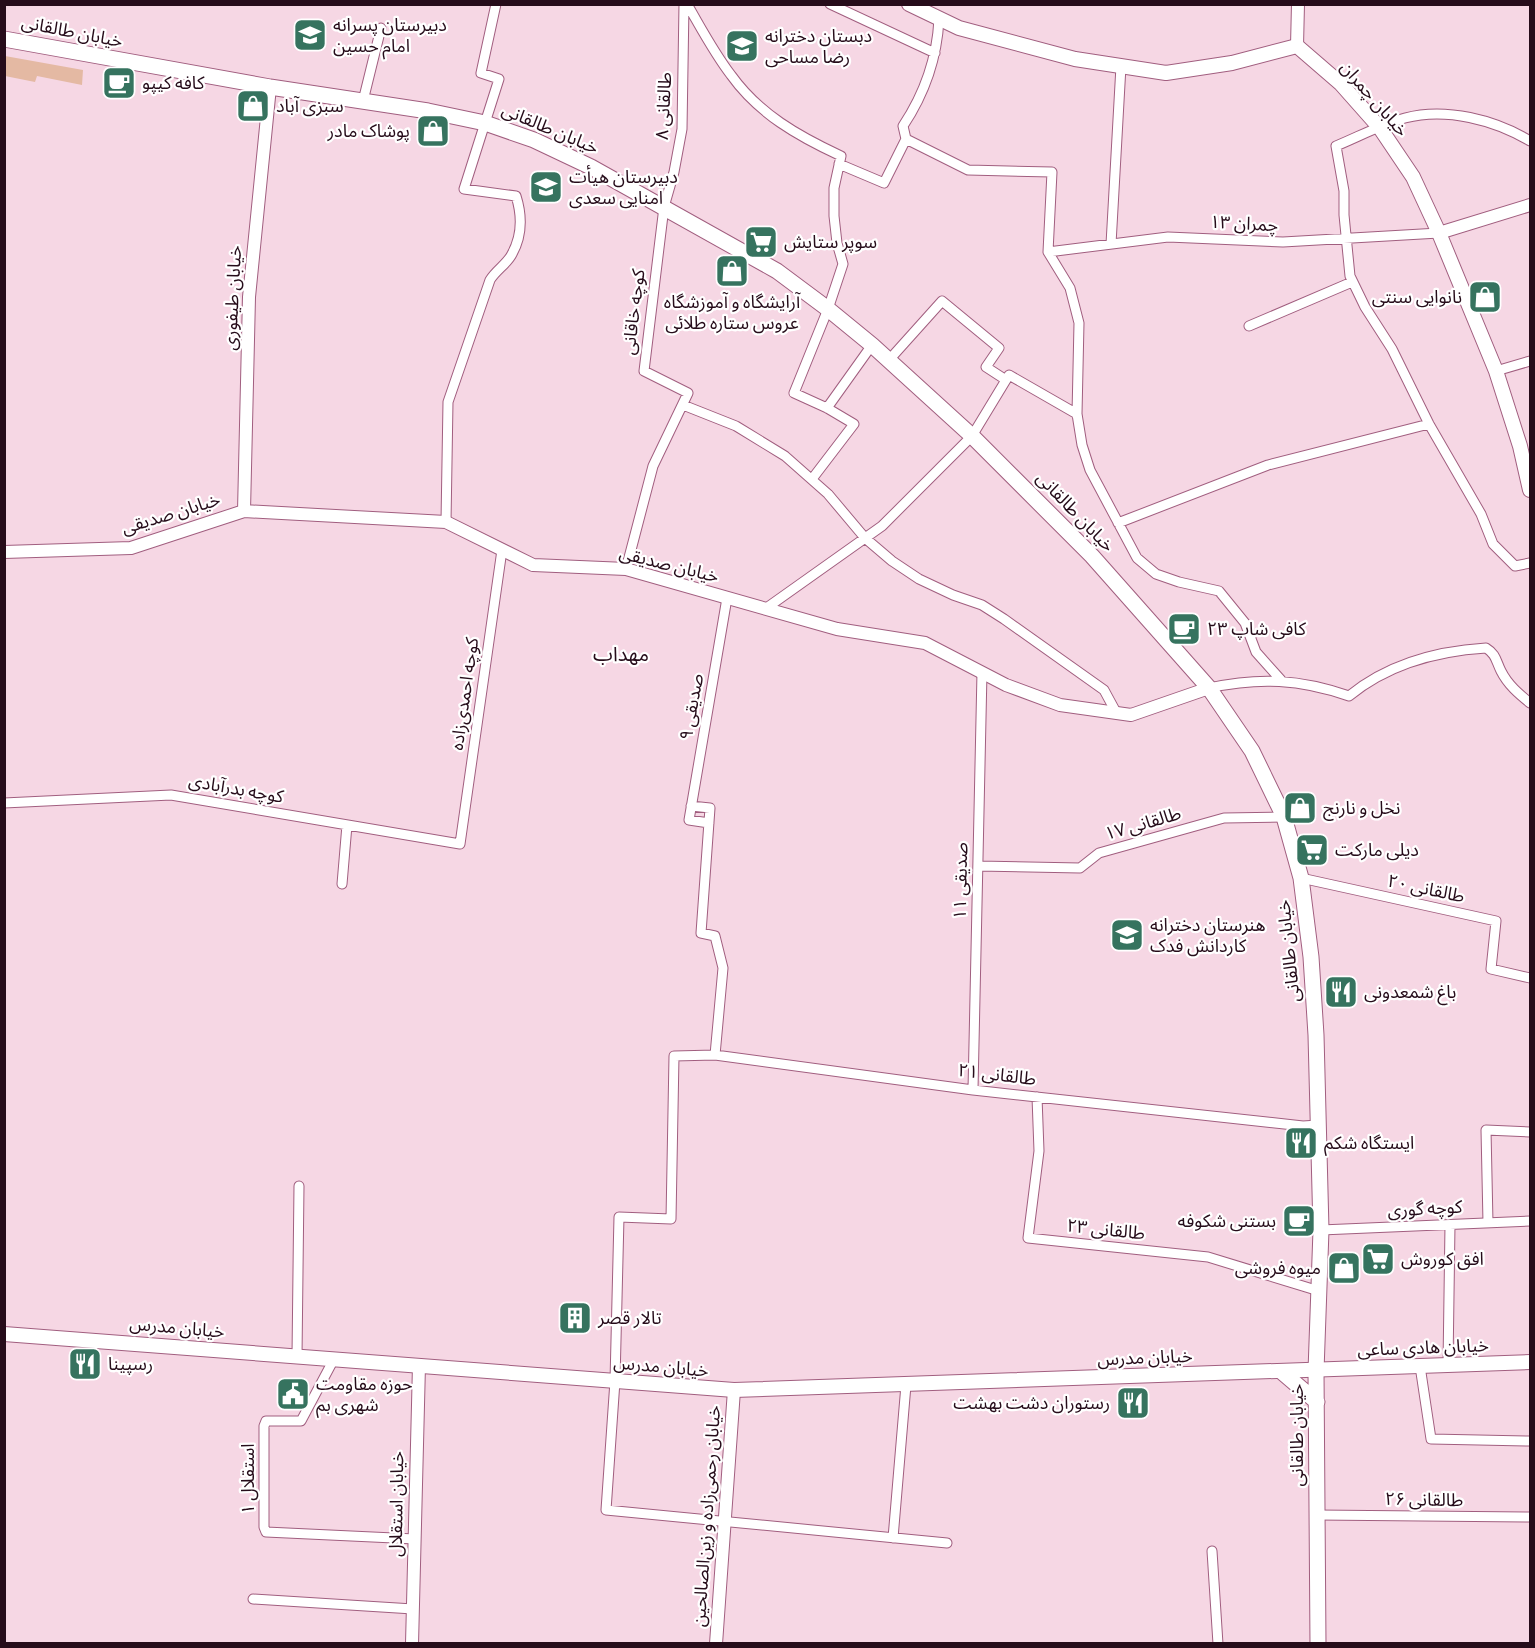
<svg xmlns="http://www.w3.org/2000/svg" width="1535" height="1648" font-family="'Source Sans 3','Noto Sans Arabic',sans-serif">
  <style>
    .green { fill: #e4b9a3 }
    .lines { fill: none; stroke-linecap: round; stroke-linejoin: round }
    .minor-casing { stroke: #a15e7f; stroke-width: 11 }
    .tertiary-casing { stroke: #a15e7f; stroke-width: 14 }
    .secondary-casing { stroke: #a15e7f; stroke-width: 16 }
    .primary-casing { stroke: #a15e7f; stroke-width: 17 }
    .minor { stroke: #fff; stroke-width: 9 }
    .tertiary { stroke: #fff; stroke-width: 12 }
    .secondary { stroke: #fff; stroke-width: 14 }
    .primary { stroke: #fff; stroke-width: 15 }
    .labels { text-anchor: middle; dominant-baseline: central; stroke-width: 4.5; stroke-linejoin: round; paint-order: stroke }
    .poi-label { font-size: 18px; fill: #260c1a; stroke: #fff; text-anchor: start }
    .street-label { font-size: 18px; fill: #260c1a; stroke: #fff }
    .neighbourhood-label { font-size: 20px; fill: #260c1a; stroke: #fff }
  </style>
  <rect width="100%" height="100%" fill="#f6d7e4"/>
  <!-- green -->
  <path class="green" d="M 5,56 L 83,70 L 82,85 L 37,76 L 35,82 L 5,76 Z"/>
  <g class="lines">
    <defs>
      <path id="minor" d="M 687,4 C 701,28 714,53 731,75 C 759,114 798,136 841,156 L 834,188 L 834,216 L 837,243 L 843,264 L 828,309 L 794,393 L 827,408 L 854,424 L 812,479
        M 830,4 L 935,53
        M 363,101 L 381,28
        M 906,139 L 968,170 L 1052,172 L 1048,252 L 1070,288 L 1079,323 L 1077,414 L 1082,445 L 1090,470 L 1137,558 L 1156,574 L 1179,582 L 1219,591 L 1245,623 L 1256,652 L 1281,680
        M 906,139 L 903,126 C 925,93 937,59 939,19
        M 1530,141 C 1495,120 1446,107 1405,118 C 1382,124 1358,137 1336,146 L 1344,191 L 1344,215 L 1350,276 L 1365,307 L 1392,349 L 1429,424 L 1481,514 L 1493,544 L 1515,566 L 1530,563
        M 839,164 L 884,183 L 906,139
        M 1111,244 L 1121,66
        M 1048,252 L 1168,237 L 1283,242 L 1439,233
        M 1249,326 L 1352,282
        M 889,360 L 942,301 L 999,348 L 986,367 L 1006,380
        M 1496,371 L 1530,361
        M 683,405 L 736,426 L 785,456 L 828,494 L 865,538 L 892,561 L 919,579 L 953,595 L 982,605 L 1004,619 L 1104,690 L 1117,714
        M 827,408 L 872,345
        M 446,522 L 448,402 L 490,280 C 496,270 507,264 512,254 C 522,236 522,215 516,196 L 464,189 L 499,79 L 481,73 L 496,4
        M 1118,523 L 1268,465 L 1429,424
        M 626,569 L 653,466 L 688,393 L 644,371 L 664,207 L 674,172 L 682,129 L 684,4
        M 765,609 L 882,526 L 972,436 L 1009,375 L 1077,414
        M 1209,688 C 1259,677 1300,679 1349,696 C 1388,664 1437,651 1486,648 C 1496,654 1496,661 1501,671 C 1508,685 1519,694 1530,703
        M 4,803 L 171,795 L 460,844 L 502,550
        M 691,806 L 710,808 L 701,933 L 715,936 L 723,968 L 715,1055
        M 709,823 L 689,820 L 727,598
        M 978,866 L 1080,868 L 1099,853 L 1224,818 L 1284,817
        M 1301,878 L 1496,921 L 1491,969 L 1530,978
        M 342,884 L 347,825
        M 973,1090 L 982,672
        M 1037,1097 L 1039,1151 L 1028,1238 L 1208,1257 L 1319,1291
        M 1488,1223 L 1486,1130 L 1530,1132
        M 1321,1230 L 1530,1221
        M 297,1356 L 299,1186
        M 334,1359 L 301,1421 L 266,1421 L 264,1426 L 264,1527 L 266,1532 L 415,1539
        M 1448,1365 L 1450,1225
        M 1420,1366 L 1431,1439 L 1530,1441
        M 1317,1515 L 1530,1517
        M 893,1538 L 906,1385
        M 947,1543 L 606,1510 L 615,1381 L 619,1217 L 671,1219 L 674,1056 L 715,1055 L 973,1090 L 1303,1126 L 1318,1125
        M 1212,1551 L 1218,1644
        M 253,1599 L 413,1609"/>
      <path id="tertiary" d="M 1297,46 L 1298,4
        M 1439,233 L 1530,205
        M 244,511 L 249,297 L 270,87
        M 4,552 L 131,548 L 244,511 L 446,522 L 533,565 L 626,569 L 837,629 L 925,643 L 1006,685 L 1060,705 L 1131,715 L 1209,688
        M 412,1644 L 419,1365
        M 716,1644 L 734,1390"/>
      <path id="secondary" d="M 909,4 L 959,28 L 1075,59 L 1166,73 L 1232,63 L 1297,46 L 1341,84 L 1380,128 L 1413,177 L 1439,233 L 1496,371 L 1520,446 L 1530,490
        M 4,1334 L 734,1390 L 1530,1362"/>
      <path id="primary" d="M 4,39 L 270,87 L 428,111 L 485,123 L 534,140 L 591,167 L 777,271 L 828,309 L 872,345 L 972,436 L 1092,556 L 1209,688 L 1252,751 L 1284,817 L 1301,878 L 1311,957 L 1316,1035 L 1321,1230 L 1316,1371 L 1318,1644
        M 1282,1372 L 1317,1402"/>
    </defs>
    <!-- minor casing -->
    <use href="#minor" class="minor-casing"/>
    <!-- tertiary casing -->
    <use href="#tertiary" class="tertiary-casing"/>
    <!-- secondary casing -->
    <use href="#secondary" class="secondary-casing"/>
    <!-- primary casing -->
    <use href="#primary" class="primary-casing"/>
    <!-- minor -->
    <use href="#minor" class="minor"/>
    <!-- tertiary -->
    <use href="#tertiary" class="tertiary"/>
    <!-- secondary -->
    <use href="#secondary" class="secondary"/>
    <!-- primary -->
    <use href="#primary" class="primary"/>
  </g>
  <!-- icons -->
  <defs>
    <symbol id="school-square" viewBox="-11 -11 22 22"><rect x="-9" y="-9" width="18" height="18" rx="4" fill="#36735f" stroke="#fff"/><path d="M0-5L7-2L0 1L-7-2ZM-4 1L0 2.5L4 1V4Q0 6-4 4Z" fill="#fff"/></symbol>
    <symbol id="cafe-square" viewBox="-11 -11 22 22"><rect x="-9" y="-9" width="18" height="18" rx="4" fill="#36735f" stroke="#fff"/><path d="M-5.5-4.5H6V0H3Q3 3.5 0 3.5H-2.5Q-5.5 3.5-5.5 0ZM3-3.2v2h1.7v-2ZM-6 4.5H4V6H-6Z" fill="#fff"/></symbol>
    <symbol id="shop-square" viewBox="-11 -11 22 22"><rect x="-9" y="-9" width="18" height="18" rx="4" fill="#36735f" stroke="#fff"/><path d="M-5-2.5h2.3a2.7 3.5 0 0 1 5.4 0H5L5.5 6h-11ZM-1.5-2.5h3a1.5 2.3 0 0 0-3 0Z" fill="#fff"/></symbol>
    <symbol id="supermarket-square" viewBox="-11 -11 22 22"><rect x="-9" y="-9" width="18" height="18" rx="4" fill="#36735f" stroke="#fff"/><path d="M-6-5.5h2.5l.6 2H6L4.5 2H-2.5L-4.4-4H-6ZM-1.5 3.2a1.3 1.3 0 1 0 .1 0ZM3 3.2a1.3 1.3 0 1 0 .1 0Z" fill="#fff"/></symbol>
    <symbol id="university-square" viewBox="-11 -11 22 22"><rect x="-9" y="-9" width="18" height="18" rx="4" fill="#36735f" stroke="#fff"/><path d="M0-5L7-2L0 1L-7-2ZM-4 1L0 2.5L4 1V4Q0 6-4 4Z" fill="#fff"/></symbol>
    <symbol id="restaurant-square" viewBox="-11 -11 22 22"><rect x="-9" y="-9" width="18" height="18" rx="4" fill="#36735f" stroke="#fff"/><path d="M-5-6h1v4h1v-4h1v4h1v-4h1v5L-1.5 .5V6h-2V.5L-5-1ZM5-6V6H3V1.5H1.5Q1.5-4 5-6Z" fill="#fff"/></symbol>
    <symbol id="building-square" viewBox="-11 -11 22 22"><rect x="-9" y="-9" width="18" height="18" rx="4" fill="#36735f" stroke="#fff"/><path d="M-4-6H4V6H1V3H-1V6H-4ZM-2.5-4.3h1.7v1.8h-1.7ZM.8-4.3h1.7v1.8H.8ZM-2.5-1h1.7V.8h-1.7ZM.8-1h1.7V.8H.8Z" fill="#fff"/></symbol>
    <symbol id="civic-square" viewBox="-11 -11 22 22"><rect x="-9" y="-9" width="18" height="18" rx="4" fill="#36735f" stroke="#fff"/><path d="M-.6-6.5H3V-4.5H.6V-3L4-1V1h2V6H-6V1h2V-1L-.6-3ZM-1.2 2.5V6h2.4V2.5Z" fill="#fff"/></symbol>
  </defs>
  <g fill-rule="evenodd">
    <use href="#school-square" x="291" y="16" width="38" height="38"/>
    <use href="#school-square" x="723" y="27" width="38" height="38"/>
    <use href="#cafe-square" x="100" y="64" width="38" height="38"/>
    <use href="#shop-square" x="234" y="87" width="38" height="38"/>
    <use href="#shop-square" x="414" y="112" width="38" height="38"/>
    <use href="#school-square" x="527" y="168" width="38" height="38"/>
    <use href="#supermarket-square" x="742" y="223" width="38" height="38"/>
    <use href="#shop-square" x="713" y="252" width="38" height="38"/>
    <use href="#shop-square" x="1466" y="278" width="38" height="38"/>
    <use href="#cafe-square" x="1165" y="610" width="38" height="38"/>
    <use href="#shop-square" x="1281" y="789" width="38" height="38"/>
    <use href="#supermarket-square" x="1293" y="831" width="38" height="38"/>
    <use href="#university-square" x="1108" y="916" width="38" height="38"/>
    <use href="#restaurant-square" x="1322" y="973" width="38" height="38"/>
    <use href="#restaurant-square" x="1282" y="1124" width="38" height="38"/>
    <use href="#cafe-square" x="1280" y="1202" width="38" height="38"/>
    <use href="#supermarket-square" x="1359" y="1240" width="38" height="38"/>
    <use href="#shop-square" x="1325" y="1249" width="38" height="38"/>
    <use href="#building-square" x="556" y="1299" width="38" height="38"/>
    <use href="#restaurant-square" x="66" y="1345" width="38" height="38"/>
    <use href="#civic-square" x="274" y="1375" width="38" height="38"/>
    <use href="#restaurant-square" x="1114" y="1384" width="38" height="38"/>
  </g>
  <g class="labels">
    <!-- poi labels -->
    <g class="poi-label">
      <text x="333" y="25">دبیرستان پسرانه<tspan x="333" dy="21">امام حسین</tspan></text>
      <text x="765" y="36">دبستان دخترانه<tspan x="765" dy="21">رضا مساحی</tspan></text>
      <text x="142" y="83">کافه کیپو</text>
      <text x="276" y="106">سبزی آباد</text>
      <text x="410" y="131" text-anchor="end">پوشاک مادر</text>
      <text x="569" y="177">دبیرستان هیأت<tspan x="569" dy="21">امنایی سعدی</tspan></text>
      <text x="784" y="242">سوپر ستایش</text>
      <text x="1462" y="297" text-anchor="end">نانوایی سنتی</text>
      <text x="732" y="302" text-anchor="middle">آرایشگاه و آموزشگاه<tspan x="732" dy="21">عروس ستاره طلائی</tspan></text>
      <text x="1207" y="629">کافی شاپ ۲۳</text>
      <text x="1323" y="808">نخل و نارنج</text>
      <text x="1335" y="850">دیلی مارکت</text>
      <text x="1150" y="925">هنرستان دخترانه<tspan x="1150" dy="21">کاردانش فدک</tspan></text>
      <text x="1364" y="992">باغ شمعدونی</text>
      <text x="1324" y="1143">ایستگاه شکم</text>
      <text x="1276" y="1221" text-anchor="end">بستنی شکوفه</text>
      <text x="1401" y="1259">افق کوروش</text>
      <text x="1321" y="1268" text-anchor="end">میوه فروشی</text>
      <text x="598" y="1318">تالار قصر</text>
      <text x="108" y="1364">رسپینا</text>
      <text x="316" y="1384">حوزه مقاومت<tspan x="316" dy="21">شهری بم</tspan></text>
      <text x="1110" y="1403" text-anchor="end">رستوران دشت بهشت</text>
    </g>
    <!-- street labels -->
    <g class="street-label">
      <text transform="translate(72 32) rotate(11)">خیابان طالقانی</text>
      <text transform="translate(1374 99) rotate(49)">خیابان چمران</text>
      <text transform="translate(664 106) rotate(-87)">طالقانی ۸</text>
      <text transform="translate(550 129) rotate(23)">خیابان طالقانی</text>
      <text transform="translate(1244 224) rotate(3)">چمران ۱۳</text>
      <text transform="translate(233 298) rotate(-87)">خیابان طیفوری</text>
      <text transform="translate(634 312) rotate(-83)">کوچه خاقانی</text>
      <text transform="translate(1075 512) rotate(46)">خیابان طالقانی</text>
      <text transform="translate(171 514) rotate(-17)">خیابان صدیقی</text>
      <text transform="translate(669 565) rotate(14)">خیابان صدیقی</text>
      <text transform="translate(465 694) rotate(-82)">کوچه احمدی‌زاده</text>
      <text transform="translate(692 707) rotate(-80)">صدیقی ۹</text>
      <text transform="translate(236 789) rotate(10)">کوچه بدرآبادی</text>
      <text transform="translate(1143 824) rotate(-16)">طالقانی ۱۷</text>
      <text transform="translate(961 881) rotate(-89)">صدیقی ۱۱</text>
      <text transform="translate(1426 889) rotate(12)">طالقانی ۲۰</text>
      <text transform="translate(1289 951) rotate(-96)">خیابان طالقانی</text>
      <text transform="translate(997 1075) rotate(7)">طالقانی ۲۱</text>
      <text transform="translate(1425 1209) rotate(-3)">کوچه گوری</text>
      <text transform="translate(1106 1230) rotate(6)">طالقانی ۲۳</text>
      <text transform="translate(177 1328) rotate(5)">خیابان مدرس</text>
      <text transform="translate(1423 1348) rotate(-2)">خیابان هادی ساعی</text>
      <text transform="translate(1145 1358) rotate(-2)">خیابان مدرس</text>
      <text transform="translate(661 1367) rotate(5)">خیابان مدرس</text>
      <text transform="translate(1297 1435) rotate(-90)">خیابان طالقانی</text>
      <text transform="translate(248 1479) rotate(-90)">استقلال ۱</text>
      <text transform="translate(1424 1500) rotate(1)">طالقانی ۲۶</text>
      <text transform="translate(397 1504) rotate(-89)">خیابان استقلال</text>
      <text transform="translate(707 1516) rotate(-86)">خیابان رحمی‌زاده و زین‌الصالحین</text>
    </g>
    <!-- neighbourhood labels -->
    <g class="neighbourhood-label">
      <text x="621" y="655">مهداب</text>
    </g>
  </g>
  <!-- border -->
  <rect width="1535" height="1648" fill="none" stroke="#260c1a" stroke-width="12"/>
</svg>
